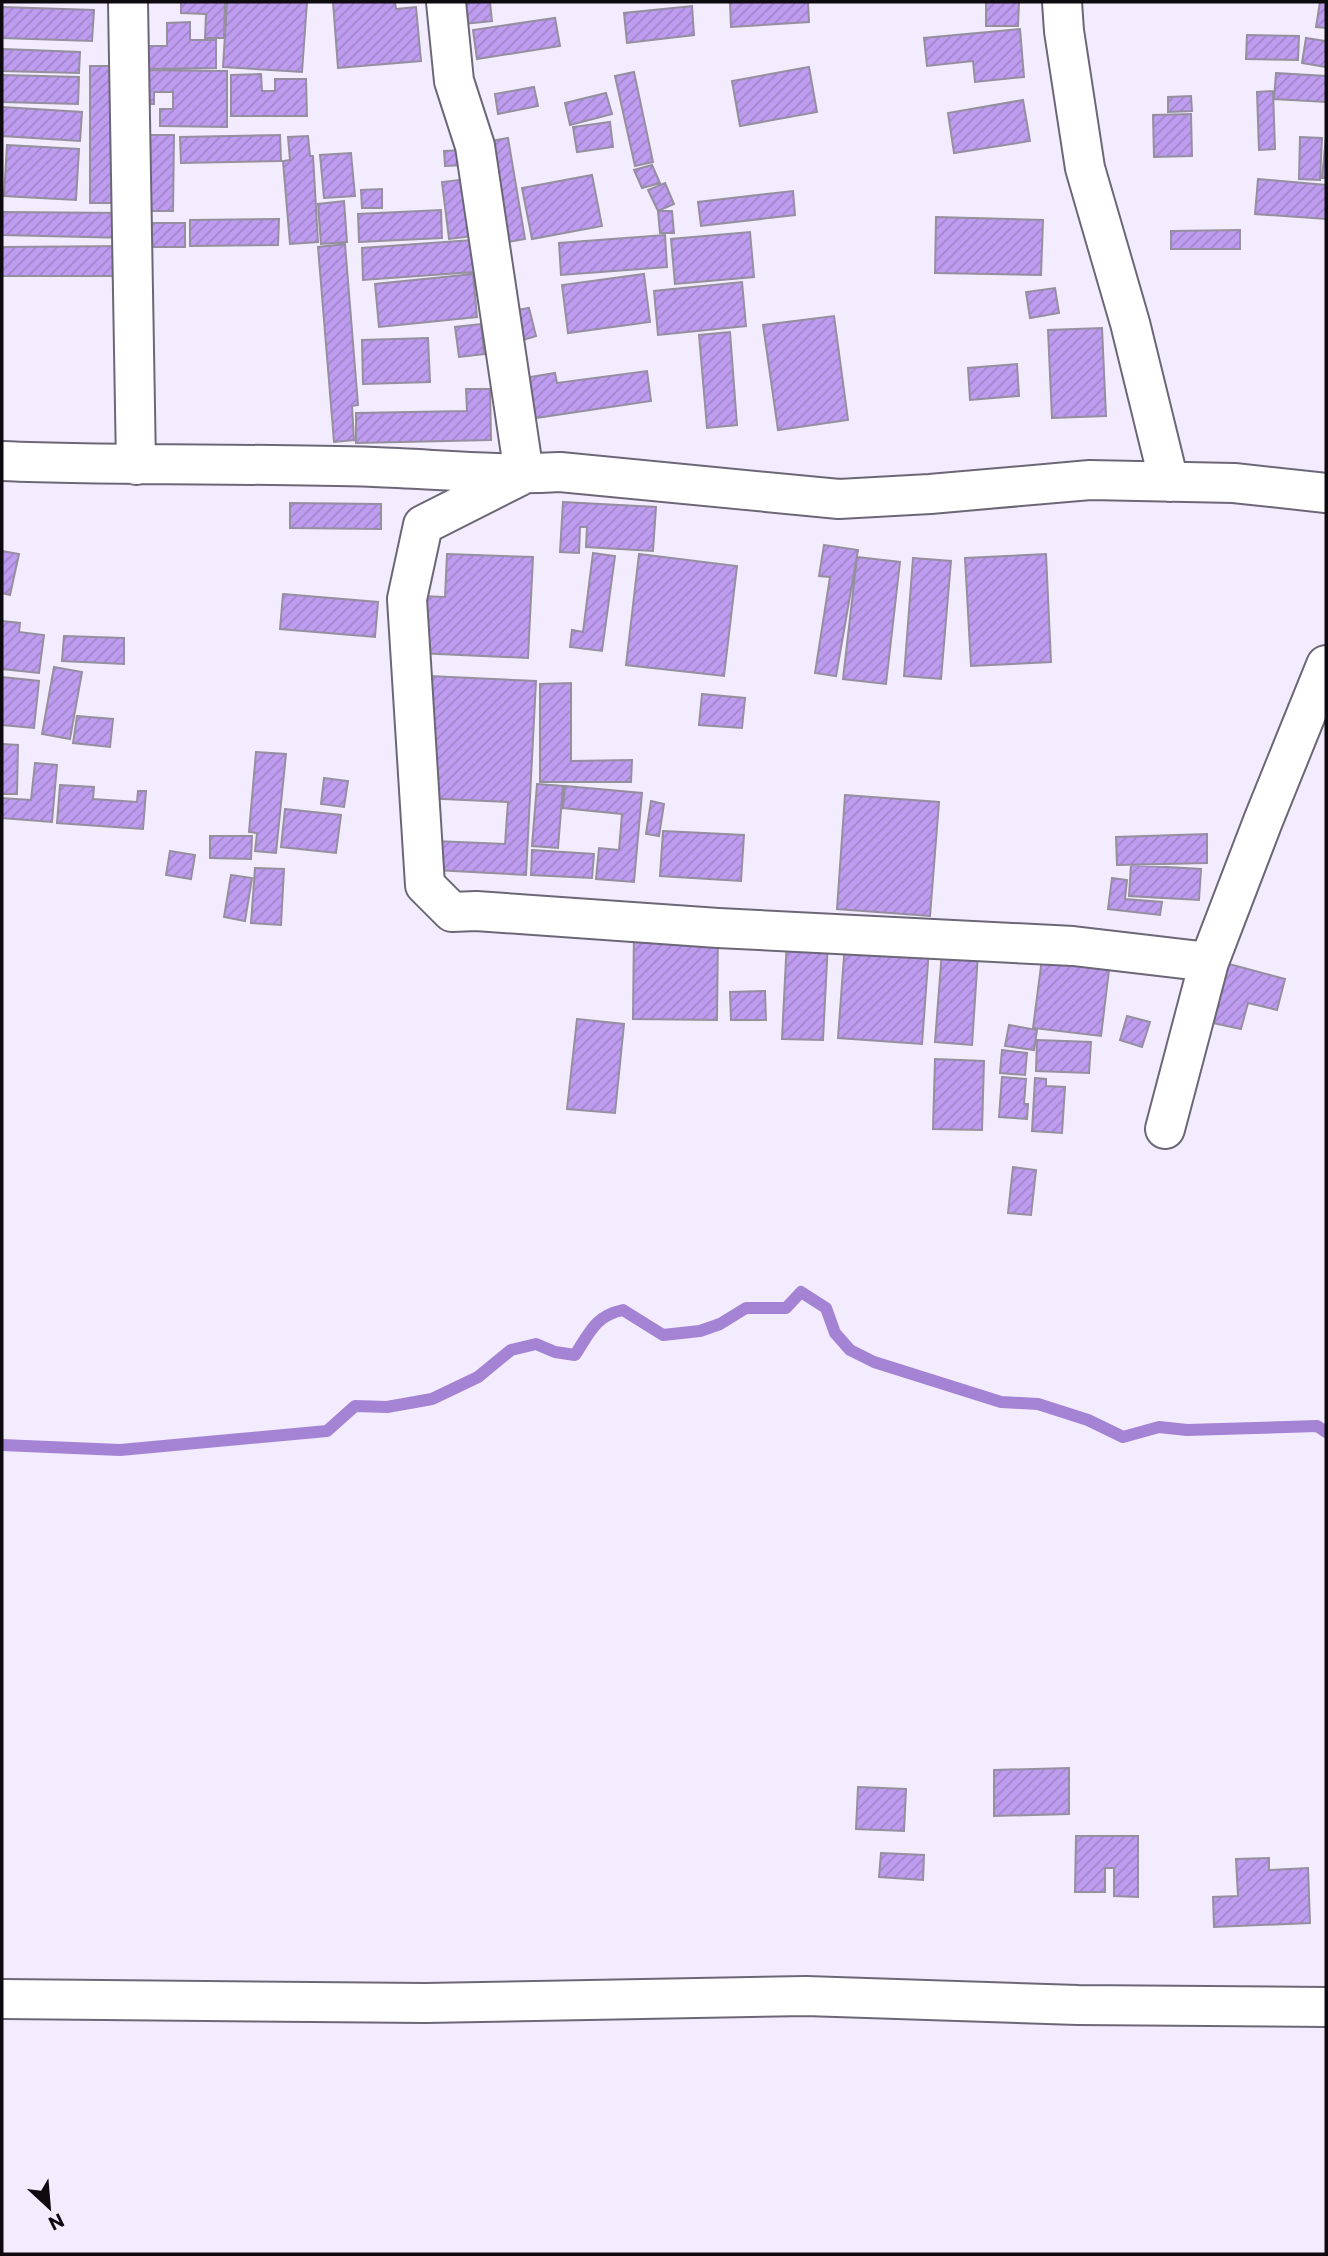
<svg xmlns="http://www.w3.org/2000/svg" width="1328" height="2256" font-family="Commissioner,sans-serif">
  <style>
    .lines { fill: none; stroke-linecap: round; stroke-linejoin: round }
    .stream { stroke: #a583d4; stroke-width: 12 }
    .building { fill: url(#building-hatch); stroke: #958f9f; stroke-width: 2 }
    .minor-casing { stroke: #6c6776; stroke-width: 42 }
    .minor { stroke: #fff; stroke-width: 38 }
  </style>
  <defs>
    <pattern id="building-hatch" width="6" height="6" patternUnits="userSpaceOnUse" patternTransform="scale(1.75)"><rect width="6" height="6" fill="#be9cef"/><path d="M-1 1l2-2M0 6l6-6M5 7l2-2" fill="none" stroke="#a285cc"/></pattern>
  </defs>
  <rect width="100%" height="100%" fill="#f3ecfe"/>
  <g class="lines">
    <!-- stream -->
    <path class="stream" d="M 2,1445 L 120,1450 L 327,1431 L 355,1406 L 387,1407 L 432,1399 L 478,1377 L 511,1350 L 536,1344 L 555,1352 L 575,1355 C 590,1332 595,1316 623,1310 L 663,1335 L 700,1331 L 720,1324 L 746,1308 L 786,1308 L 801,1292 L 826,1308 L 835,1333 L 850,1350 L 874,1362 L 1001,1402 L 1038,1404 L 1088,1420 L 1123,1437 L 1159,1427 L 1187,1430 L 1317,1426 L 1326,1432"/>
  </g>
  <!-- building -->
  <path class="building" d="M 181,2 L 225,2 L 224,38 L 205,38 L 206,14 L 181,13 Z
    M 227,2 L 307,2 L 302,72 L 223,67 Z
    M 333,2 L 395,2 L 396,9 L 416,7 L 421,61 L 338,68 Z
    M 462,2 L 490,2 L 492,21 L 464,24 Z
    M 730,2 L 808,2 L 809,22 L 731,27 Z
    M 986,2 L 1019,2 L 1018,26 L 986,26 Z
    M 1320,2 L 1326,2 L 1326,28 L 1316,27 Z
    M 692,6 L 694,35 L 627,43 L 624,13 Z
    M 2,7 L 94,10 L 92,41 L 2,38 Z
    M 555,18 L 560,46 L 477,59 L 473,30 Z
    M 190,22 L 190,40 L 216,40 L 216,68 L 142,69 L 141,46 L 167,46 L 167,23 Z
    M 1020,29 L 1024,77 L 975,82 L 973,61 L 927,66 L 924,38 Z
    M 1247,35 L 1299,36 L 1298,60 L 1246,59 Z
    M 1306,38 L 1326,41 L 1326,67 L 1302,63 Z
    M 3,49 L 80,52 L 79,73 L 2,71 Z
    M 90,66 L 117,66 L 118,203 L 90,203 Z
    M 809,67 L 817,112 L 740,126 L 732,81 Z
    M 134,70 L 227,71 L 227,127 L 160,126 L 160,109 L 173,109 L 173,92 L 154,92 L 154,104 L 133,104 Z
    M 634,72 L 653,162 L 635,166 L 615,76 Z
    M 1276,73 L 1326,76 L 1326,102 L 1274,99 Z
    M 261,74 L 262,91 L 275,91 L 275,79 L 306,79 L 307,116 L 231,116 L 231,75 Z
    M 2,75 L 79,77 L 78,104 L 2,102 Z
    M 534,87 L 538,106 L 498,114 L 495,94 Z
    M 1273,91 L 1275,149 L 1259,150 L 1257,92 Z
    M 606,93 L 612,114 L 570,125 L 565,103 Z
    M 1191,96 L 1192,111 L 1168,112 L 1168,97 Z
    M 1023,100 L 1030,141 L 954,153 L 948,113 Z
    M 2,107 L 82,112 L 80,141 L 2,136 Z
    M 1191,114 L 1192,156 L 1154,157 L 1153,115 Z
    M 610,122 L 613,147 L 577,152 L 573,127 Z
    M 140,135 L 174,135 L 173,211 L 138,211 Z
    M 280,135 L 281,161 L 181,163 L 180,137 Z
    M 308,136 L 310,156 L 313,156 L 318,242 L 290,244 L 283,161 L 290,160 L 288,137 Z
    M 1300,137 L 1322,138 L 1320,180 L 1299,179 Z
    M 1326,137 L 1326,178 L 1322,178 Z
    M 508,138 L 525,239 L 497,244 L 480,143 Z
    M 7,145 L 79,149 L 76,200 L 4,196 Z
    M 466,150 L 467,165 L 445,166 L 444,151 Z
    M 351,153 L 355,196 L 324,198 L 320,155 Z
    M 652,165 L 660,183 L 642,188 L 634,170 Z
    M 592,175 L 602,226 L 532,239 L 522,188 Z
    M 467,179 L 474,236 L 449,239 L 442,182 Z
    M 1258,179 L 1326,185 L 1326,219 L 1255,214 Z
    M 665,183 L 674,204 L 658,211 L 648,190 Z
    M 382,189 L 382,208 L 362,208 L 361,190 Z
    M 793,191 L 795,215 L 701,226 L 698,202 Z
    M 344,201 L 347,242 L 321,244 L 318,204 Z
    M 441,210 L 442,238 L 359,242 L 358,214 Z
    M 658,211 L 672,211 L 674,233 L 660,233 Z
    M 2,212 L 127,213 L 128,238 L 2,235 Z
    M 936,217 L 1043,220 L 1041,275 L 935,273 Z
    M 279,219 L 278,245 L 190,246 L 190,220 Z
    M 146,223 L 185,223 L 185,247 L 145,247 Z
    M 1240,230 L 1240,249 L 1171,249 L 1171,231 Z
    M 750,232 L 754,277 L 675,284 L 671,239 Z
    M 665,235 L 667,267 L 561,275 L 559,243 Z
    M 472,240 L 474,272 L 363,280 L 362,248 Z
    M 345,244 L 358,405 L 352,406 L 354,440 L 334,442 L 318,247 Z
    M 128,246 L 128,276 L 2,276 L 2,247 Z
    M 473,274 L 477,317 L 379,327 L 375,284 Z
    M 644,274 L 650,322 L 568,333 L 562,285 Z
    M 742,282 L 746,326 L 658,335 L 654,291 Z
    M 1055,288 L 1059,313 L 1030,318 L 1026,292 Z
    M 529,308 L 536,336 L 523,340 L 517,310 Z
    M 834,316 L 848,420 L 778,430 L 763,325 Z
    M 481,324 L 484,354 L 459,357 L 455,327 Z
    M 1102,328 L 1106,416 L 1052,418 L 1048,330 Z
    M 730,332 L 737,425 L 707,428 L 699,335 Z
    M 428,338 L 430,382 L 363,384 L 362,340 Z
    M 1017,364 L 1019,396 L 970,400 L 968,368 Z
    M 647,371 L 651,401 L 529,419 L 524,378 L 555,373 L 557,383 Z
    M 466,389 L 490,389 L 491,440 L 356,443 L 356,413 L 467,411 Z
    M 563,502 L 656,507 L 653,551 L 586,547 L 587,527 L 580,527 L 579,553 L 560,552 Z
    M 290,503 L 381,504 L 381,529 L 290,528 Z
    M 824,545 L 858,550 L 836,676 L 815,673 L 830,577 L 819,576 Z
    M 2,551 L 19,554 L 10,595 L 2,593 Z
    M 593,553 L 615,556 L 602,651 L 570,647 L 572,630 L 583,632 Z
    M 447,554 L 533,557 L 528,658 L 417,653 L 420,596 L 445,597 Z
    M 639,554 L 737,566 L 724,676 L 626,665 Z
    M 1046,554 L 1051,662 L 971,666 L 965,558 Z
    M 857,557 L 900,562 L 886,684 L 843,679 Z
    M 913,558 L 951,561 L 941,679 L 904,676 Z
    M 283,594 L 378,602 L 375,637 L 280,629 Z
    M 2,621 L 20,623 L 19,632 L 44,635 L 39,673 L 2,669 Z
    M 64,636 L 124,638 L 124,664 L 62,661 Z
    M 54,667 L 82,672 L 70,739 L 42,734 Z
    M 429,676 L 536,681 L 526,875 L 435,870 L 436,841 L 505,844 L 508,802 L 422,798 Z
    M 2,677 L 39,681 L 34,728 L 2,725 Z
    M 571,683 L 571,761 L 632,760 L 631,782 L 540,782 L 540,684 Z
    M 702,694 L 745,698 L 742,728 L 699,725 Z
    M 77,716 L 113,719 L 110,747 L 73,743 Z
    M 2,744 L 18,745 L 17,794 L 2,794 Z
    M 256,752 L 286,754 L 276,853 L 255,851 L 257,833 L 249,832 Z
    M 35,763 L 57,765 L 52,822 L 2,818 L 2,798 L 31,800 Z
    M 324,778 L 348,781 L 344,807 L 321,804 Z
    M 537,784 L 563,786 L 558,848 L 532,846 Z
    M 60,785 L 94,787 L 93,799 L 137,802 L 138,791 L 146,791 L 143,829 L 57,823 Z
    M 565,786 L 642,793 L 634,882 L 596,879 L 599,848 L 619,850 L 622,814 L 563,808 Z
    M 845,795 L 939,802 L 930,916 L 837,909 Z
    M 651,801 L 664,804 L 659,836 L 646,834 Z
    M 285,809 L 341,815 L 336,853 L 281,847 Z
    M 663,831 L 744,835 L 741,881 L 660,876 Z
    M 1207,834 L 1207,863 L 1117,865 L 1116,837 Z
    M 210,836 L 252,836 L 251,859 L 210,858 Z
    M 532,850 L 594,854 L 592,878 L 531,875 Z
    M 170,851 L 195,855 L 191,879 L 166,875 Z
    M 1131,865 L 1201,869 L 1199,900 L 1129,896 Z
    M 255,868 L 284,869 L 281,925 L 251,923 Z
    M 231,875 L 252,878 L 245,921 L 224,917 Z
    M 1112,878 L 1127,880 L 1125,899 L 1162,902 L 1160,915 L 1108,909 Z
    M 634,928 L 718,928 L 717,1020 L 633,1019 Z
    M 787,939 L 828,941 L 823,1040 L 782,1039 Z
    M 845,943 L 929,949 L 922,1044 L 838,1038 Z
    M 942,951 L 978,954 L 972,1045 L 935,1042 Z
    M 1043,951 L 1109,970 L 1101,1036 L 1033,1028 Z
    M 1229,964 L 1285,979 L 1277,1010 L 1248,1003 L 1241,1029 L 1213,1023 Z
    M 765,991 L 766,1020 L 731,1020 L 730,992 Z
    M 1127,1016 L 1150,1022 L 1142,1047 L 1120,1040 Z
    M 577,1019 L 624,1024 L 615,1113 L 567,1109 Z
    M 1009,1025 L 1037,1030 L 1034,1050 L 1005,1046 Z
    M 1037,1040 L 1091,1042 L 1089,1073 L 1036,1071 Z
    M 1002,1050 L 1027,1053 L 1025,1075 L 1000,1073 Z
    M 935,1059 L 984,1061 L 982,1130 L 933,1129 Z
    M 1002,1077 L 1026,1079 L 1024,1104 L 1028,1104 L 1027,1119 L 999,1117 Z
    M 1035,1078 L 1046,1079 L 1046,1086 L 1065,1087 L 1062,1133 L 1032,1131 Z
    M 1013,1167 L 1036,1170 L 1031,1215 L 1008,1213 Z
    M 1069,1768 L 1069,1814 L 994,1816 L 994,1770 Z
    M 858,1787 L 906,1789 L 904,1831 L 856,1829 Z
    M 1076,1836 L 1138,1836 L 1138,1897 L 1114,1896 L 1114,1868 L 1105,1868 L 1105,1892 L 1075,1892 Z
    M 881,1853 L 924,1855 L 923,1880 L 879,1877 Z
    M 1269,1858 L 1269,1870 L 1308,1868 L 1310,1923 L 1214,1927 L 1213,1897 L 1238,1896 L 1236,1859 Z"/>
  <g class="lines">
    <defs>
      <path id="minor" d="M 128,2 L 136,465
        M 446,2 L 454,81 L 475,146 L 524,474 L 423,525 L 407,599 L 425,885 L 452,912 L 476,911 L 718,928 L 1073,946 L 1209,962
        M 1062,2 L 1064,31 L 1085,168 L 1130,323 L 1169,482
        M 2,461 C 126,466 250,463 374,467 C 436,469 498,476 560,472 L 839,499 L 930,494 L 1090,480 L 1234,483 L 1326,493
        M 1165,1129 L 1209,962 L 1263,821 L 1326,665
        M 2,1999 L 425,2003 L 806,1996 L 1078,2005 L 1326,2007"/>
    </defs>
    <!-- minor casing -->
    <use href="#minor" class="minor-casing"/>
    <!-- minor -->
    <use href="#minor" class="minor"/>
  </g>
  <!-- border -->
  <rect width="1328" height="2256" fill="none" stroke="#0d0b10" stroke-width="7"/>
  <!-- north arrow -->
  <g transform="translate(49 2207) rotate(154)" stroke="#f3ecfe" stroke-width="5" paint-order="stroke">
  <path d="M0-5L12 26L0 18L-12 26Z" fill="#0d0b10"/>
  <text y="-10" font-size="19" font-weight="bold" text-anchor="middle" fill="#0d0b10">N</text>
  </g>
</svg>
